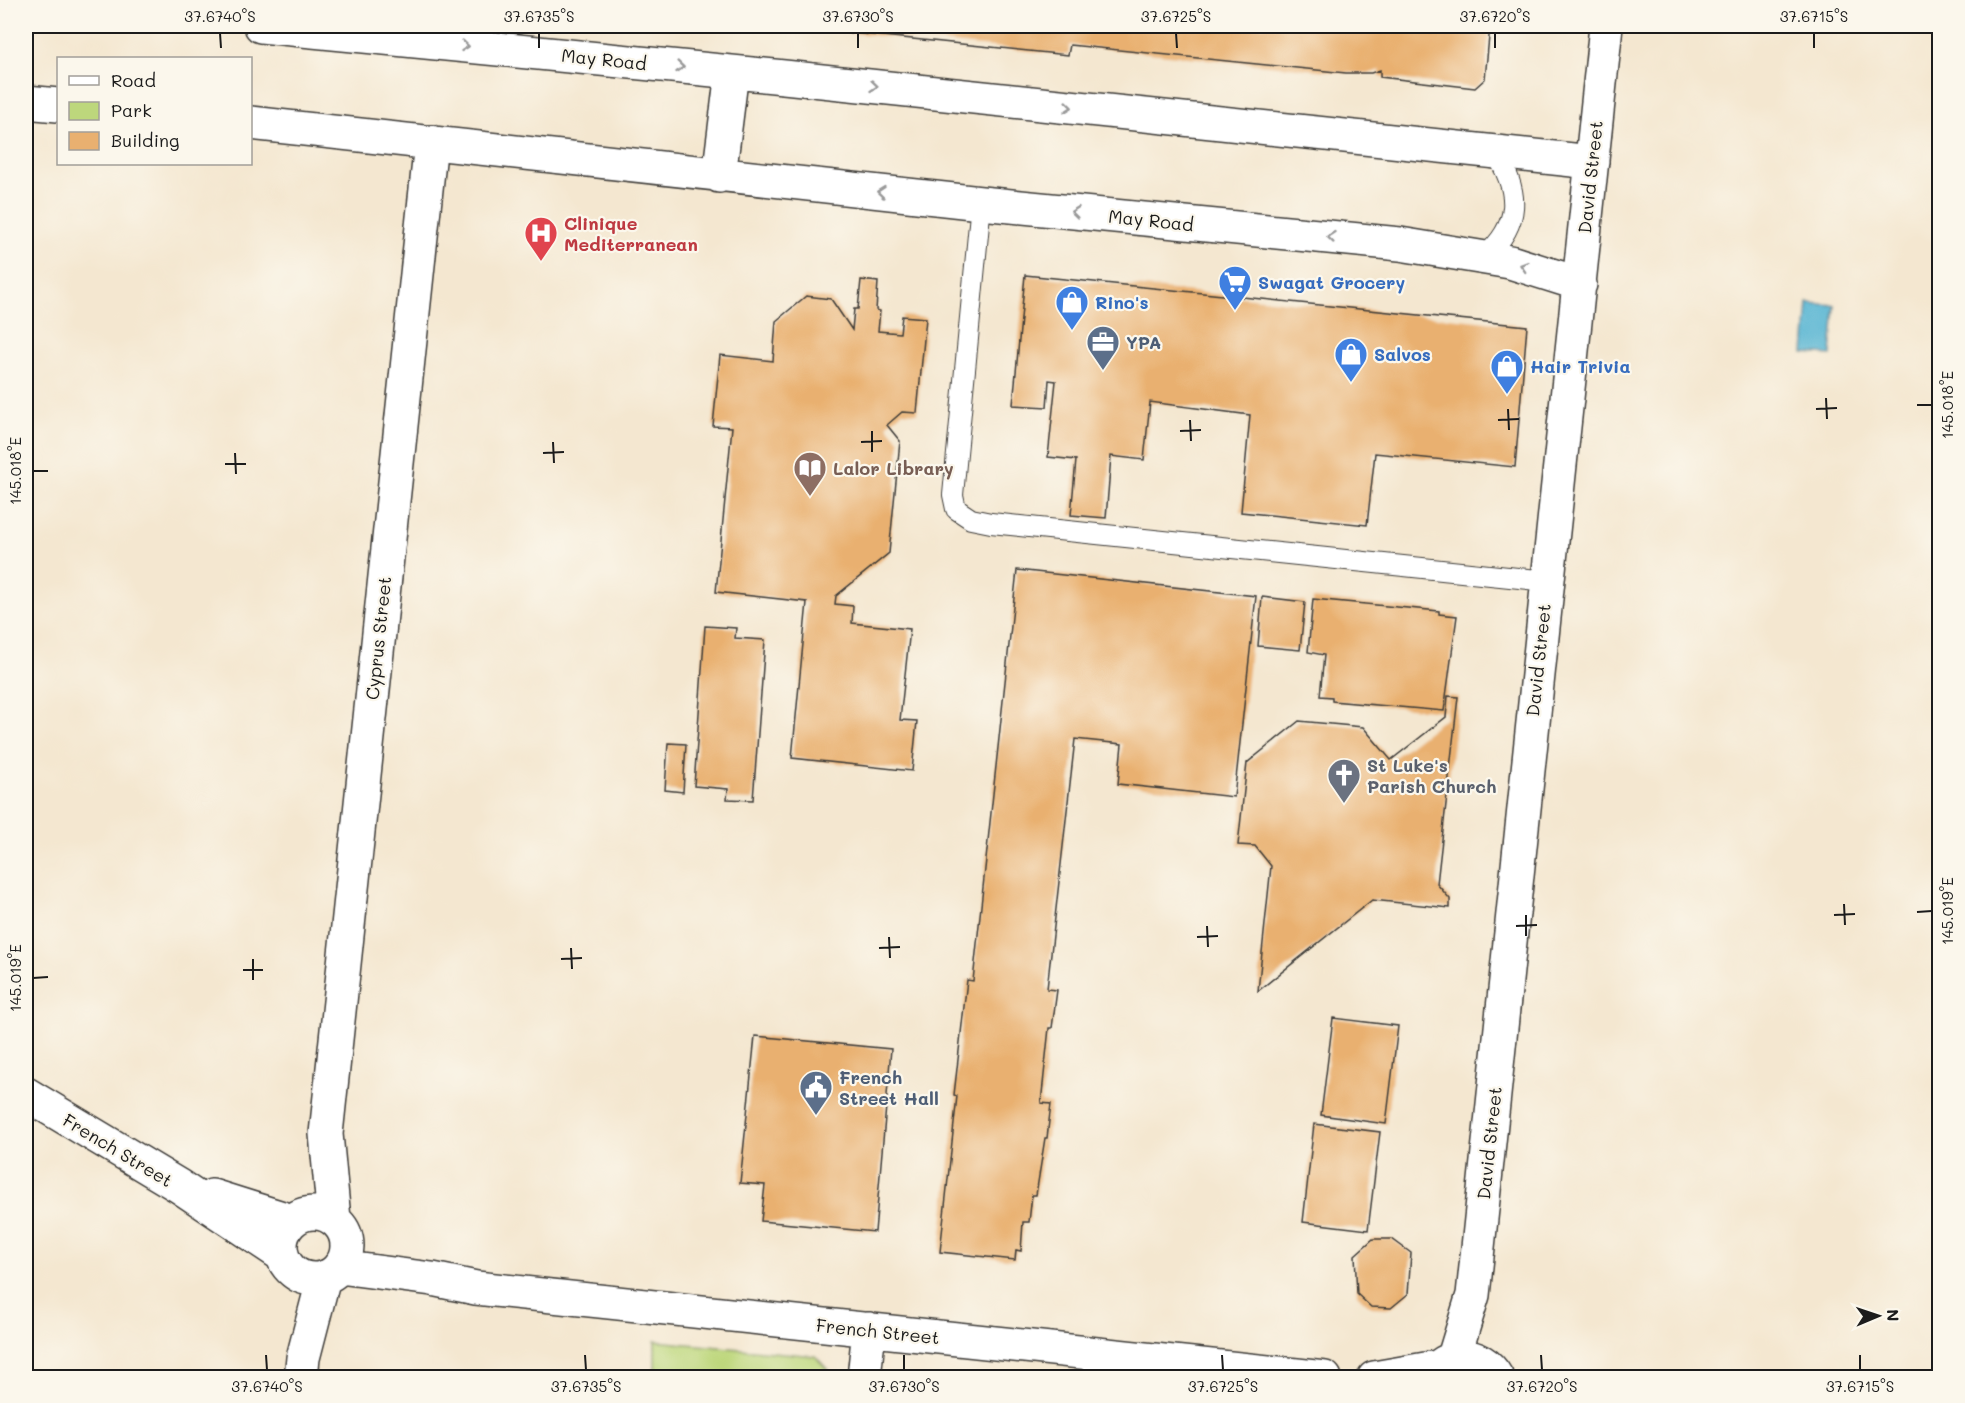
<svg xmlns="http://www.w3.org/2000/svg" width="1965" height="1403" font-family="Mali,sans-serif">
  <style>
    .green { fill: #bdd77c; stroke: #6c7a4c; stroke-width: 1.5 }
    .water { fill: #53b3d2; stroke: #386877; stroke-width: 1.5 }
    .building { fill: #e9b070 }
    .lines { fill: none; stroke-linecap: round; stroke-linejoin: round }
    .service-casing { stroke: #3c3a37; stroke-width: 22 }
    .minor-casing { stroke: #3c3a37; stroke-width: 36 }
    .service { stroke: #fff; stroke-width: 20 }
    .minor { stroke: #fff; stroke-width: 33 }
    .oneway { stroke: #999 }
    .ticks { fill: none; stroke: #1c1c1c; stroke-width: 2 }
    .labels { text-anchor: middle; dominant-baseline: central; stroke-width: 4.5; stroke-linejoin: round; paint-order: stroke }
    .street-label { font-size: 18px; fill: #1c1c1c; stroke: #fbf7ec }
    .health-label { font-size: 18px; font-weight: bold; fill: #be3a42; stroke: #fbf7ec; text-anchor: start }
    .shop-label { font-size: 18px; font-weight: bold; fill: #366cbe; stroke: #fbf7ec; text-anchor: start }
    .service-label { font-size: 18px; font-weight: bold; fill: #4e5e75; stroke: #fbf7ec; text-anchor: start }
    .education-label { font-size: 18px; font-weight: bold; fill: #785e54; stroke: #fbf7ec; text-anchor: start }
    .worship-label { font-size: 18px; font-weight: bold; fill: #5b616d; stroke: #fbf7ec; text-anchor: start }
    .neatline { fill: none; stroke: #1c1c1c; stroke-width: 2 }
    .ticks-label { font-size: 15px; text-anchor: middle; fill: #1c1c1c }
  </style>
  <rect width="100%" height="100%" fill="#fbf7ec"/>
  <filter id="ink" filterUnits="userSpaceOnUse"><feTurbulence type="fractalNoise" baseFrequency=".0167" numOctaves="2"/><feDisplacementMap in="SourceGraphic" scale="12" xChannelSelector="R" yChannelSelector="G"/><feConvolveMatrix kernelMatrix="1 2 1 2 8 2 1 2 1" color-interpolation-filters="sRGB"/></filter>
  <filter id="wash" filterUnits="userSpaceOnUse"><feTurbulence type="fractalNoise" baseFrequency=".008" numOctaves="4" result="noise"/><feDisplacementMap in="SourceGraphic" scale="24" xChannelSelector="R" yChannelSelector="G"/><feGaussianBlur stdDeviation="1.35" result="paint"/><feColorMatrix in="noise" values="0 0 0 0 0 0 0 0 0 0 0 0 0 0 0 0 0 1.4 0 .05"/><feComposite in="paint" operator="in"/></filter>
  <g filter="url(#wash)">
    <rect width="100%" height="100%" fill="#f4e7d0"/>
    <!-- green -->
    <path class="green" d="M 655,1341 L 815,1356 L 828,1370 L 828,1377 L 661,1377 L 655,1374 Z"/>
    <!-- water -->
    <path class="water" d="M 1808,303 L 1835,305 L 1831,355 L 1804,353 Z"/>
    <g id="blocks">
      <!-- building -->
      <path class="building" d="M 795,26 L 1490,26 L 1485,79 L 1475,88 L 1380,77 L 1380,70 L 1371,73 L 1346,73 L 1070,45 L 1068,55 L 795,27 Z
        M 1025,275 L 1527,326 L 1515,467 L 1375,453 L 1367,525 L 1241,512 L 1250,415 L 1150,402 L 1144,460 L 1111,456 L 1106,518 L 1071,515 L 1076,460 L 1048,457 L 1056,381 L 1049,380 L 1047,407 L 1013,405 Z
        M 861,280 L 878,282 L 876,310 L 880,311 L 878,331 L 900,333 L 902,316 L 926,318 L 917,413 L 902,412 L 887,425 L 900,441 L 889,553 L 836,596 L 835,604 L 853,606 L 852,623 L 910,629 L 900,720 L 917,721 L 912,771 L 792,758 L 807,602 L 716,592 L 732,427 L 713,426 L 720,355 L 773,361 L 776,321 L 806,296 L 831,299 L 852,330 L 854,309 L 858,309 Z
        M 1017,570 L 1256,596 L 1234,797 L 1118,784 L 1122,744 L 1075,739 L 1047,989 L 1057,990 L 1052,1028 L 1049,1028 L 1041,1103 L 1051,1104 L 1047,1138 L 1045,1138 L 1036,1195 L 1032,1195 L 1029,1222 L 1023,1222 L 1021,1251 L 1016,1250 L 1015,1260 L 940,1252 L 957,1096 L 954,1095 L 967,980 L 973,981 Z
        M 1262,597 L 1305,602 L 1300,650 L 1258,646 Z
        M 1313,599 L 1439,611 L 1439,614 L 1457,616 L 1444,711 L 1332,701 L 1332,697 L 1320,696 L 1324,655 L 1308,652 Z
        M 705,626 L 736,628 L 735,638 L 765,640 L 753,800 L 727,799 L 728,789 L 694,786 Z
        M 1448,696 L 1458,697 L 1437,884 L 1450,899 L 1450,908 L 1372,900 L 1258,991 L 1271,866 L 1255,846 L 1238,845 L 1247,763 L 1299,721 L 1363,727 L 1391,760 L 1446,717 Z
        M 668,743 L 686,744 L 683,792 L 665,790 Z
        M 1333,1018 L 1398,1026 L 1386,1124 L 1321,1115 Z
        M 755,1036 L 891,1049 L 875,1232 L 761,1221 L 765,1185 L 740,1183 Z
        M 1314,1124 L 1380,1132 L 1368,1230 L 1303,1222 Z
        M 1373,1239 L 1392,1239 L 1411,1253 L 1408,1294 L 1391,1308 L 1371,1307 L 1357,1294 L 1355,1255 Z"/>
    </g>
  </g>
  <g filter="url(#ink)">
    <use href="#blocks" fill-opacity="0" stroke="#3c3a37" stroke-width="1.5"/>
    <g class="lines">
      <defs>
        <path id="service" d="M 981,203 L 953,495 L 956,509 L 971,519 L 991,523 L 1547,581
          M 1484,257 C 1522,224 1520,191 1495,152"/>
        <path id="minor" d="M 261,26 L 784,77 L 1592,162
          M 26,102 L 58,105
          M 250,123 L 981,203 L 1400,244 L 1510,262 L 1580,284
          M 719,176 L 732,72
          M 26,1094 L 179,1186 L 282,1255
          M 212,1196 L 292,1221
          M281 1246a33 33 0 1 1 66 0a33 33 0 1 1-66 0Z
          M 334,1219 L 326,1134 L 431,142
          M 339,1267 L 432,1279 L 476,1288 L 1325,1378
          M 1454,1357 L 1473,1295 L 1606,26
          M 301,1378 L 303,1358 L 324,1277
          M 864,1378 L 869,1329
          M 1374,1378 L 1437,1367
          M 1429,1378 C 1446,1351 1481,1349 1497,1378"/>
      </defs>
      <!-- service casing -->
      <use href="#service" class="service-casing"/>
      <!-- minor casing -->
      <use href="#minor" class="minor-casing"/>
      <!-- service -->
      <use href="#service" class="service"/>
      <!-- minor -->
      <use href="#minor" class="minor"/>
    </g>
    <!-- one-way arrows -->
    <defs><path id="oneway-chevron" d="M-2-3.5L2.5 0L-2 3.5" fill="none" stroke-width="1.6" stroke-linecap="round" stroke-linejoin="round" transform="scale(1.5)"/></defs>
    <g class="oneway">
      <use href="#oneway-chevron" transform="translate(465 46) rotate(6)"/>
      <use href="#oneway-chevron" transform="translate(680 67) rotate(6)"/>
      <use href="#oneway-chevron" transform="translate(874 86) rotate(6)"/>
      <use href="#oneway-chevron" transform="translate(1068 107) rotate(6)"/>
      <use href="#oneway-chevron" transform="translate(881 192) rotate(-174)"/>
      <use href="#oneway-chevron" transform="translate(1075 212) rotate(-174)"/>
      <use href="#oneway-chevron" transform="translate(1331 237) rotate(-174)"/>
      <use href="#oneway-chevron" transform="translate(1524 266) rotate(-162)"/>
    </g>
  </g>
  <!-- ticks -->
  <path class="ticks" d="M 220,33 L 221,48M 539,33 L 539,48M 858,33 L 858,48M 1176,33 L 1177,48M 1495,33 L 1495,48M 1814,33 L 1814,48M 1826,398 L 1827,419M 1917,405 L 1932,405M 1508,409 L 1509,430M 1816,409 L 1837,408M 1190,420 L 1191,441M 1498,420 L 1519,419M 872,431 L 872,452M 1180,431 L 1201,430M 553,442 L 554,463M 861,442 L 882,441M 235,453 L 236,474M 543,453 L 564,452M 225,464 L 246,464M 33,471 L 48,471M 1844,904 L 1845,925M 1917,912 L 1932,911M 1526,915 L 1526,936M 1834,915 L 1855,914M 1207,926 L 1208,947M 1516,926 L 1537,925M 889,937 L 890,958M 1197,937 L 1218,936M 571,948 L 572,969M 879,948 L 900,947M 253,959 L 253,980M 561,959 L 582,958M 243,970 L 263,970M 33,978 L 48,977M 266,1355 L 267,1370M 585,1355 L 586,1370M 904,1355 L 904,1370M 1222,1355 L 1223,1370M 1541,1355 L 1542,1370M 1860,1355 L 1860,1370"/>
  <!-- icons -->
  <defs>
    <symbol id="hospital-pin" viewBox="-11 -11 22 30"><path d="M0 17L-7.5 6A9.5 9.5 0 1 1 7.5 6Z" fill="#e0444e" stroke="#fbf7ec"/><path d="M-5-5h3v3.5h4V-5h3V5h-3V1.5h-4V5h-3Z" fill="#fff"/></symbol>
    <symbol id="supermarket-pin" viewBox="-11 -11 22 30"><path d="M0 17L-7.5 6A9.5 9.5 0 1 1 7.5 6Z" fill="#3f7fe0" stroke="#fbf7ec"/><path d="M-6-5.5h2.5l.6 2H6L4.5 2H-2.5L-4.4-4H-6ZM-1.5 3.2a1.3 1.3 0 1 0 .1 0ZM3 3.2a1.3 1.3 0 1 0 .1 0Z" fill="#fff"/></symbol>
    <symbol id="shop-pin" viewBox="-11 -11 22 30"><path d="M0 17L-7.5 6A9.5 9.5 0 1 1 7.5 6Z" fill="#3f7fe0" stroke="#fbf7ec"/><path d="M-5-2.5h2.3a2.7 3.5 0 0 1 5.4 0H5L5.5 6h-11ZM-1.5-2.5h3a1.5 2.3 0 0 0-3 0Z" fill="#fff"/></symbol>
    <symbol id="office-pin" viewBox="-11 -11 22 30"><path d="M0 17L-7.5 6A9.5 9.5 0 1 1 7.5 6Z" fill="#5c6f8a" stroke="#fbf7ec"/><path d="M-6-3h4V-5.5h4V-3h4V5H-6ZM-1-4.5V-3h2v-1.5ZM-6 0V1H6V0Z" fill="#fff"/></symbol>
    <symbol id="library-pin" viewBox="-11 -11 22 30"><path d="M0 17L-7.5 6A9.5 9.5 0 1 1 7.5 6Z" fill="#8d6e63" stroke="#fbf7ec"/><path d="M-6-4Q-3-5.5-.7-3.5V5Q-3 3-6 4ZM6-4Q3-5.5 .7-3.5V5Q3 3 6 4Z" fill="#fff"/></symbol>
    <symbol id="church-pin" viewBox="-11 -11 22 30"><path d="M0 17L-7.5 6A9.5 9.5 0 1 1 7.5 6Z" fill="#6b7280" stroke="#fbf7ec"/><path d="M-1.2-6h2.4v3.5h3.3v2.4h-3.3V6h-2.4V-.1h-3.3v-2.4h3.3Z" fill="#fff"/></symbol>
    <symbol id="civic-pin" viewBox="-11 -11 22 30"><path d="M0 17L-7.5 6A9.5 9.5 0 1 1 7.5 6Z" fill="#5c6f8a" stroke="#fbf7ec"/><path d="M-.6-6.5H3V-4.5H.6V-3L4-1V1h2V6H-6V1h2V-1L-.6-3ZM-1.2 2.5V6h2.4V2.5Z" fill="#fff"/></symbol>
  </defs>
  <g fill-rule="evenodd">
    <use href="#hospital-pin" x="522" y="214" width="38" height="52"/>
    <use href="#supermarket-pin" x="1216" y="263" width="38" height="52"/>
    <use href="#shop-pin" x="1053" y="283" width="38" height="52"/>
    <use href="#office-pin" x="1084" y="323" width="38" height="52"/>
    <use href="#shop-pin" x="1332" y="335" width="38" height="52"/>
    <use href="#shop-pin" x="1488" y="347" width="38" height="52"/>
    <use href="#library-pin" x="791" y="449" width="38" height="52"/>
    <use href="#church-pin" x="1325" y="756" width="38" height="52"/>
    <use href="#civic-pin" x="797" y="1068" width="38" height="52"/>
  </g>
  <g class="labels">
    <!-- street labels -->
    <g class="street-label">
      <text transform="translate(604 59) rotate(6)">May Road</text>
      <text transform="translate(1590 177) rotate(-84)">David Street</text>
      <text transform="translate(1151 220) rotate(6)">May Road</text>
      <text transform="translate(378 638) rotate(-84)">Cyprus Street</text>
      <text transform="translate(1538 660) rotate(-84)">David Street</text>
      <text transform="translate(1489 1143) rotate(-84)">David Street</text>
      <text transform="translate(118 1150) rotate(31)">French Street</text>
      <text transform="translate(878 1331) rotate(6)">French Street</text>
    </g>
    <!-- health labels -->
    <g class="health-label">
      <text x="564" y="223">Clinique<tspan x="564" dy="21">Mediterranean</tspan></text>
    </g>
    <!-- shop labels -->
    <g class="shop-label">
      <text x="1258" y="282">Swagat Grocery</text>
      <text x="1095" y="302">Rino's</text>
      <text x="1374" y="354">Salvos</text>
      <text x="1530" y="366">Hair Trivia</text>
    </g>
    <!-- service labels -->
    <g class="service-label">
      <text x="1126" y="342">YPA</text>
      <text x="839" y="1077">French<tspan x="839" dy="21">Street Hall</tspan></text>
    </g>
    <!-- education labels -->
    <g class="education-label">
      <text x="833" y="468">Lalor Library</text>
    </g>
    <!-- worship labels -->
    <g class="worship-label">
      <text x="1367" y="765">St Luke's<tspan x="1367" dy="21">Parish Church</tspan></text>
    </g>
  </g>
  <!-- margin -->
  <rect width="1965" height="1403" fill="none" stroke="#fbf7ec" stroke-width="66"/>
  <!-- legend -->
  <rect x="57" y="57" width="195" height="108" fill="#fbf7ec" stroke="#a29f99" stroke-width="1.5"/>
  <rect x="69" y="76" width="30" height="9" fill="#ffffff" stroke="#a29f99" stroke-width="1.5"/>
  <text x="111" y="87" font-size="18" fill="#1c1c1c">Road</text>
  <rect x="69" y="102" width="30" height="18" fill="#bdd77c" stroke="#a29f99" stroke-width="1.5"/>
  <text x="111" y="117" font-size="18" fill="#1c1c1c">Park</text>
  <rect x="69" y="132" width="30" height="18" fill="#e9b070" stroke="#a29f99" stroke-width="1.5"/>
  <text x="111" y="147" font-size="18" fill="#1c1c1c">Building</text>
  <!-- north arrow -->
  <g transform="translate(1878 1316) rotate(88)" stroke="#fbf7ec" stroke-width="4.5" paint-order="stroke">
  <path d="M0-4.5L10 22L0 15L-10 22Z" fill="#1c1c1c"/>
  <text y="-9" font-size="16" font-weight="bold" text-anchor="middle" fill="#1c1c1c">N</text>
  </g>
  <rect x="33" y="33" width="1899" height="1337" class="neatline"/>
  <g class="ticks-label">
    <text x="220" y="22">37.6740°S</text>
    <text x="539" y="22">37.6735°S</text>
    <text x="858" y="22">37.6730°S</text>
    <text x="1176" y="22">37.6725°S</text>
    <text x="1495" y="22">37.6720°S</text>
    <text x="1814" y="22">37.6715°S</text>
    <text transform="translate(1948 405) rotate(-90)" y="5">145.018°E</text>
    <text transform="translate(16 471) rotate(-90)" y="5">145.018°E</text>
    <text transform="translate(1948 911) rotate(-90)" y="5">145.019°E</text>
    <text transform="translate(16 978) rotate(-90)" y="5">145.019°E</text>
    <text x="267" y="1392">37.6740°S</text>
    <text x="586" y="1392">37.6735°S</text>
    <text x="904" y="1392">37.6730°S</text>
    <text x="1223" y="1392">37.6725°S</text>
    <text x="1542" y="1392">37.6720°S</text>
    <text x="1860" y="1392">37.6715°S</text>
  </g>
</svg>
